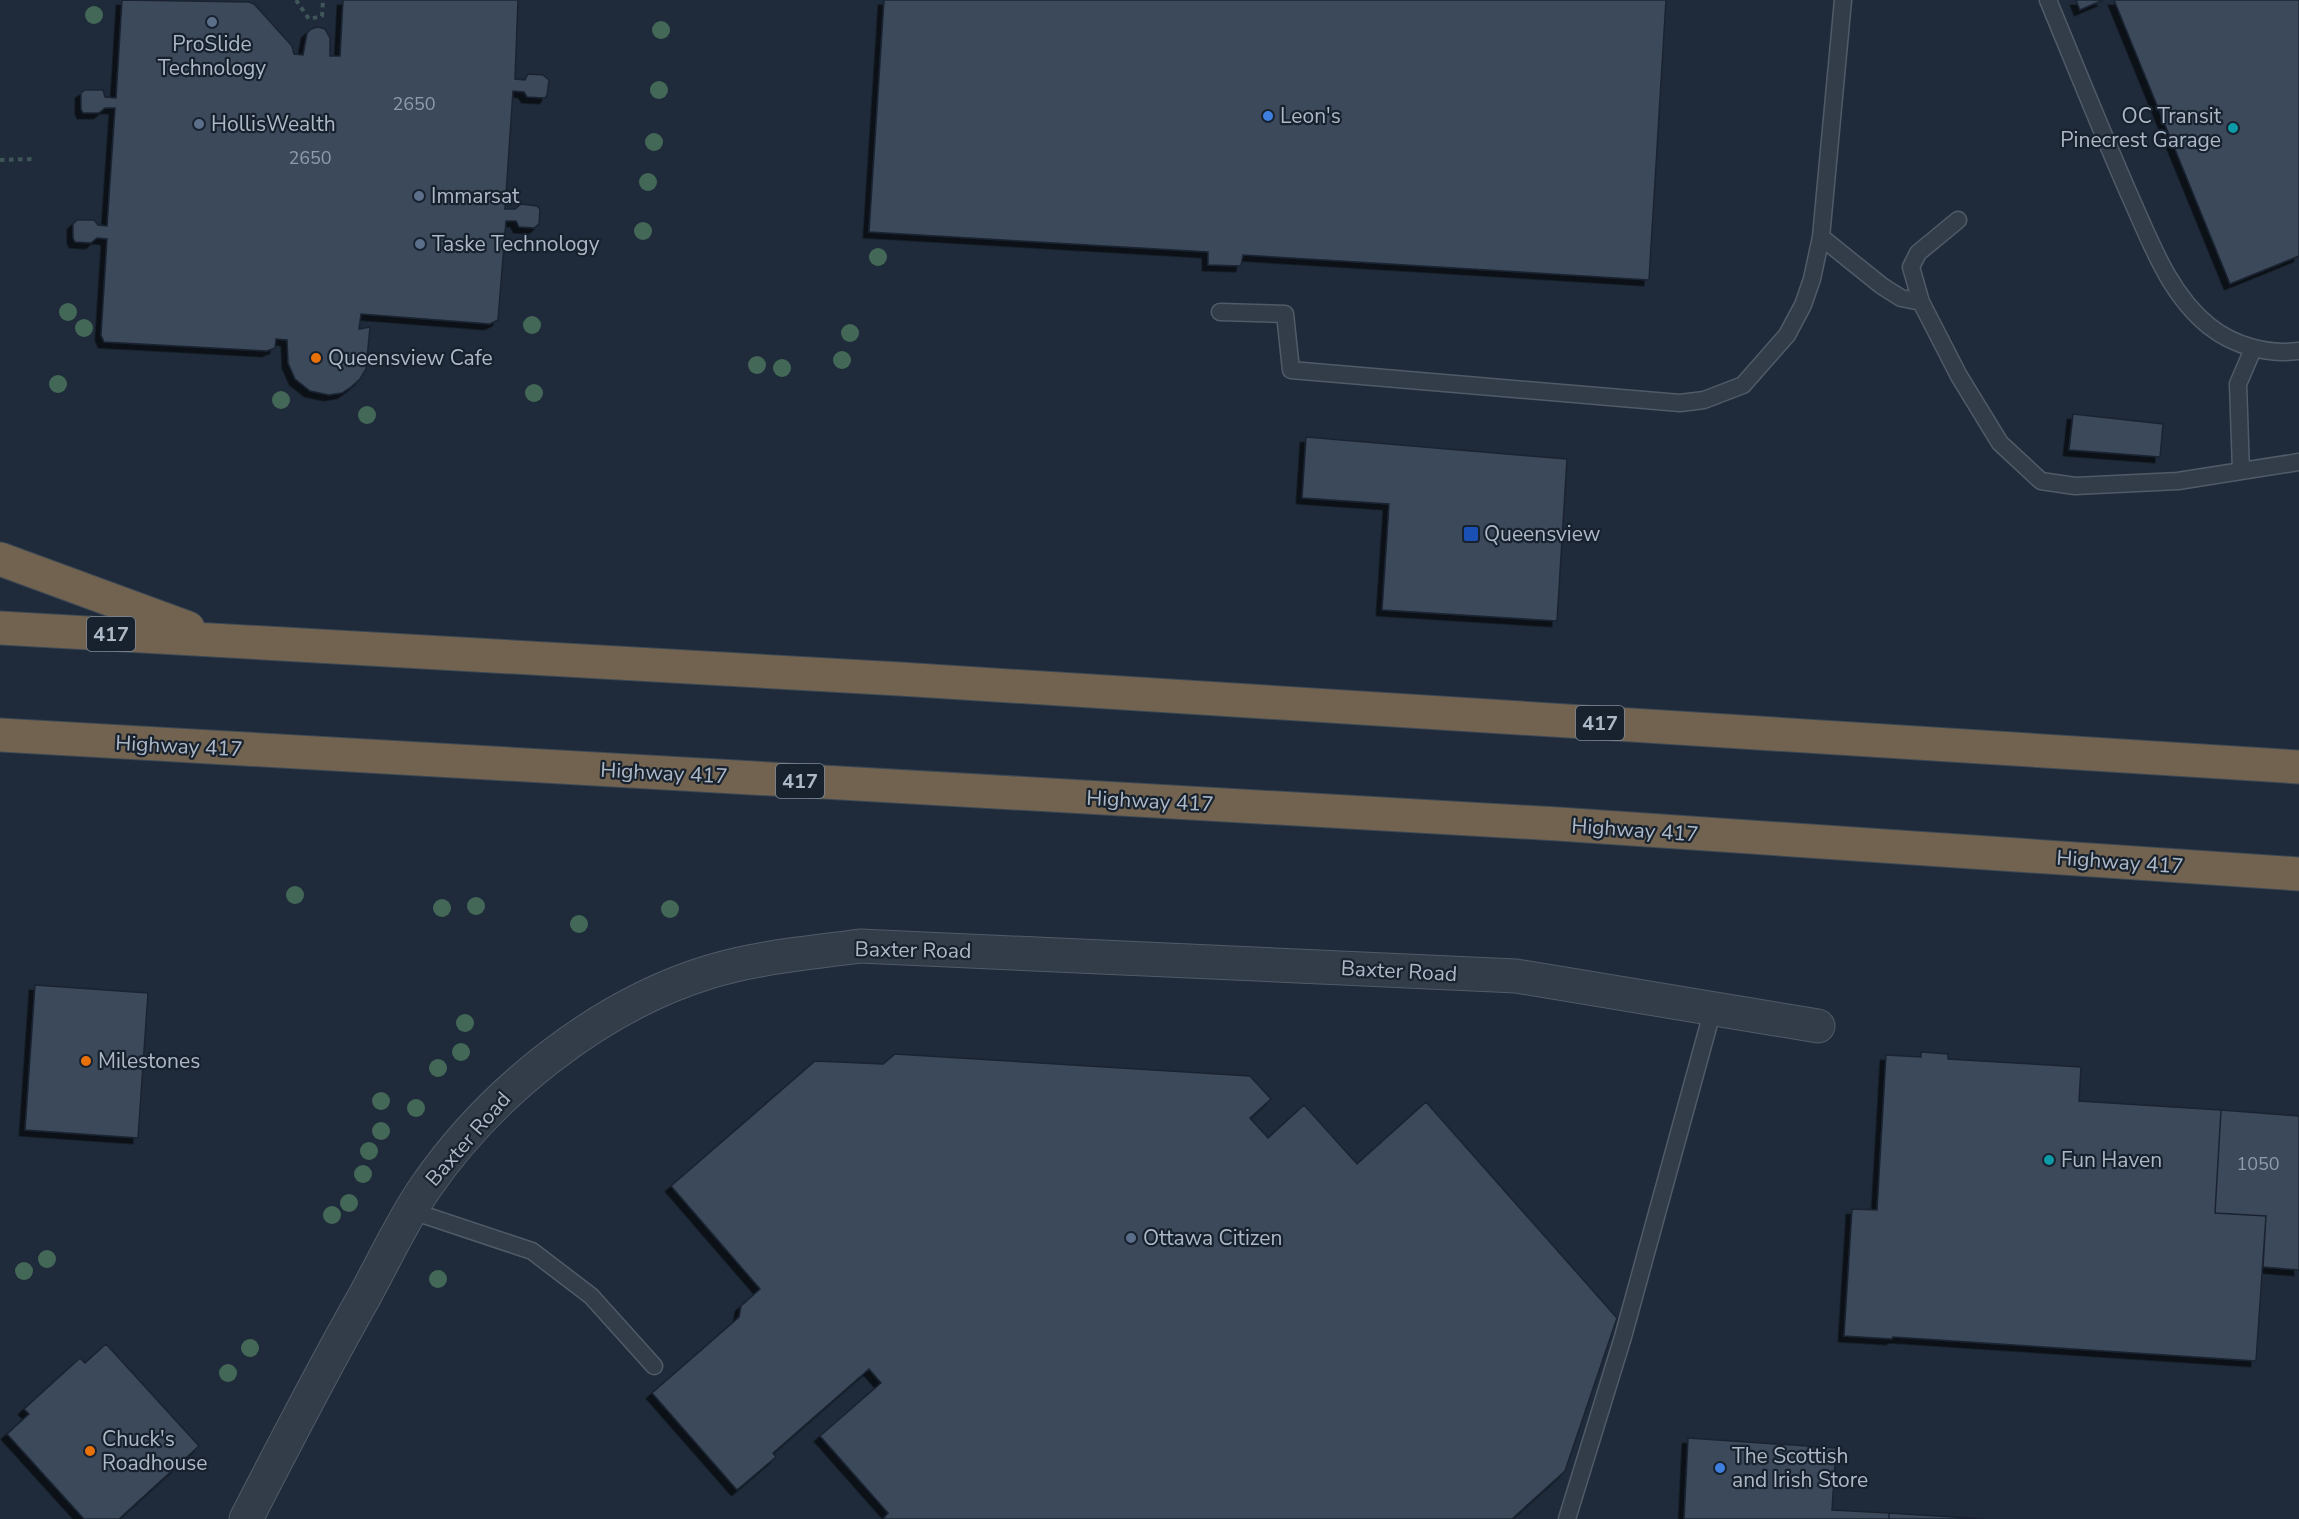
<svg xmlns="http://www.w3.org/2000/svg" width="2299" height="1519" viewBox="0 0 2299 1519" font-family="'Nunito Sans',sans-serif">
	<defs>
		<filter id="shadow"><feDropShadow dx="-5.5" dy="5.5" stdDeviation="0" flood-color="#0009"/></filter>
	</defs>
	<rect width="100%" height="100%" fill="#1f2b3a"/>
	<path fill="#3b495a" stroke="#1a2431" stroke-width="1.5" filter="url(#shadow)" d="M 122,0 L 249,2 L 254,4 L 292,46 L 294,54 L 303,55 L 307,33 L 311,29 L 318,27 L 325,29 L 330,38 L 330,56 L 340,56 L 343,0 L 518,0 L 515,79 L 525,80 L 528,74 L 543,75 L 549,80 L 547,95 L 545,98 L 527,97 L 524,92 L 513,91 L 505,209 L 515,209 L 521,204 L 537,206 L 540,209 L 539,224 L 534,228 L 519,227 L 516,221 L 506,221 L 498,320 L 490,324 L 361,314 L 359,329 L 370,327 L 366,369 L 360,379 L 351,387 L 342,393 L 329,395 L 310,391 L 295,379 L 288,363 L 287,340 L 276,339 L 275,348 L 267,351 L 104,342 L 101,335 L 107,239 L 97,238 L 91,243 L 75,242 L 73,238 L 73,224 L 77,220 L 94,220 L 98,225 L 107,226 L 115,108 L 105,108 L 99,113 L 83,113 L 81,109 L 81,93 L 85,90 L 103,90 L 105,97 L 116,98 Z
		M 884,0 L 1666,0 L 1649,280 L 1243,255 L 1241,266 L 1208,265 L 1208,252 L 869,232 Z
		M 2076,0 L 2103,0 L 2080,10 Z
		M 2114,0 L 2299,0 L 2299,256 L 2230,284 Z
		M 2073,414 L 2163,424 L 2160,457 L 2069,450 Z
		M 1306,437 L 1567,459 L 1557,621 L 1382,610 L 1389,504 L 1302,498 Z
		M 35,985 L 148,993 L 138,1138 L 25,1130 Z
		M 1921,1052 L 1948,1054 L 1948,1059 L 2081,1067 L 2079,1101 L 2221,1110 L 2215,1213 L 2266,1216 L 2256,1361 L 1893,1337 L 1892,1339 L 1844,1336 L 1852,1209 L 1877,1210 L 1886,1055 L 1921,1057 Z
		M 895,1054 L 1250,1076 L 1271,1099 L 1250,1118 L 1268,1138 L 1304,1105 L 1357,1164 L 1426,1102 L 1617,1318 L 1565,1471 L 1512,1519 L 883,1519 L 888,1513 L 820,1436 L 881,1383 L 869,1369 L 773,1453 L 776,1457 L 737,1490 L 652,1393 L 739,1317 L 741,1306 L 760,1289 L 671,1186 L 815,1061 L 883,1064 Z
		M 2221,1110 L 2299,1116 L 2299,1270 L 2263,1267 L 2266,1216 L 2215,1213 Z
		M 106,1344 L 199,1446 L 119,1519 L 84,1519 L 7,1434 L 29,1414 L 24,1409 L 80,1358 L 85,1363 Z
		M 1688,1438 L 1836,1448 L 1832,1510 L 1889,1513 L 1889,1519 L 1684,1519 Z
		M 1889,1513 L 1984,1519 L 1889,1519 Z"/>
	<g fill="none" stroke-linecap="round" stroke-linejoin="round">
		<g stroke="#505b68" stroke-width="19">
			<path id="service" d="M 2048,0 C 2075,65 2101,130 2129,194 C 2150,240 2168,293 2209,326 C 2234,346 2268,355 2299,351
				M 1958,220 L 1918,253 L 1911,267 L 1921,302 L 1959,376 L 2000,443 L 2041,481 L 2075,486 L 2178,481 L 2299,462
				M 1821,237 L 1882,286 L 1901,298 L 1921,302
				M 1220,312 L 1285,314 L 1291,370 L 1680,403 L 1704,400 L 1743,385 L 1787,335 L 1803,305 L 1812,279 L 1821,237 L 1843,0
				M 2241,471 L 2238,384 L 2253,349
				M 412,1211 L 532,1251 L 591,1296 L 654,1366
				M 1567,1519 L 1623,1337 L 1713,1009"/>
		</g>
		<g stroke="#505b68" stroke-width="35">
			<path id="minor" d="M 246,1519 C 284,1445 322,1371 363,1299 C 383,1263 402,1221 425,1188 C 490,1093 598,1006 709,972 C 757,957 810,953 860,946 L 1516,976 L 1818,1026"/>
		</g>
		<g stroke="#3d4855" stroke-width="35">
			<path id="motorway" d="M 0,559 L 188,628
				M 0,628 L 900,679 L 2299,767
				M 0,735 L 1558,824 L 2299,874"/>
		</g>
		<path stroke="#3f5658" stroke-width="4" stroke-dasharray="4.5 4.5" stroke-linecap="butt" d="M 296,0 L 309,19 L 322,16 L 323,0
			M 0,160 L 34,159"/>
		<use href="#service" stroke="#333d4a" stroke-width="16"/>
		<use href="#minor" stroke="#333d4a" stroke-width="33"/>
		<use href="#motorway" stroke="#71634f" stroke-width="33"/>
	</g>
	<g fill="#446857">
		<circle cx="94" cy="15" r="9"/>
		<circle cx="661" cy="30" r="9"/>
		<circle cx="659" cy="90" r="9"/>
		<circle cx="654" cy="142" r="9"/>
		<circle cx="648" cy="182" r="9"/>
		<circle cx="643" cy="231" r="9"/>
		<circle cx="878" cy="257" r="9"/>
		<circle cx="68" cy="312" r="9"/>
		<circle cx="532" cy="325" r="9"/>
		<circle cx="84" cy="328" r="9"/>
		<circle cx="850" cy="333" r="9"/>
		<circle cx="842" cy="360" r="9"/>
		<circle cx="757" cy="365" r="9"/>
		<circle cx="782" cy="368" r="9"/>
		<circle cx="58" cy="384" r="9"/>
		<circle cx="534" cy="393" r="9"/>
		<circle cx="281" cy="400" r="9"/>
		<circle cx="367" cy="415" r="9"/>
		<circle cx="295" cy="895" r="9"/>
		<circle cx="476" cy="906" r="9"/>
		<circle cx="442" cy="908" r="9"/>
		<circle cx="670" cy="909" r="9"/>
		<circle cx="579" cy="924" r="9"/>
		<circle cx="465" cy="1023" r="9"/>
		<circle cx="461" cy="1052" r="9"/>
		<circle cx="438" cy="1068" r="9"/>
		<circle cx="381" cy="1101" r="9"/>
		<circle cx="416" cy="1108" r="9"/>
		<circle cx="381" cy="1131" r="9"/>
		<circle cx="369" cy="1151" r="9"/>
		<circle cx="363" cy="1174" r="9"/>
		<circle cx="349" cy="1203" r="9"/>
		<circle cx="332" cy="1215" r="9"/>
		<circle cx="47" cy="1259" r="9"/>
		<circle cx="24" cy="1271" r="9"/>
		<circle cx="438" cy="1279" r="9"/>
		<circle cx="250" cy="1348" r="9"/>
		<circle cx="228" cy="1373" r="9"/>
	</g>
	<g fill="#5c6f8a" stroke="#18222f" stroke-width="2">
		<circle cx="212" cy="22" r="6"/>
		<circle cx="199" cy="124" r="6"/>
		<circle cx="419" cy="196" r="6"/>
		<circle cx="420" cy="244" r="6"/>
		<circle cx="1131" cy="1238" r="6"/>
	</g>
	<g fill="#3f7fe0" stroke="#18222f" stroke-width="2">
		<circle cx="1268" cy="116" r="6"/>
		<circle cx="1720" cy="1468" r="6"/>
	</g>
	<g fill="#0f9aa8" stroke="#18222f" stroke-width="2">
		<circle cx="2233" cy="128" r="6"/>
		<circle cx="2049" cy="1160" r="6"/>
	</g>
	<g fill="#e8710a" stroke="#18222f" stroke-width="2">
		<circle cx="316" cy="358" r="6"/>
		<circle cx="86" cy="1061" r="6"/>
		<circle cx="90" cy="1451" r="6"/>
	</g>
	<rect fill="#1a4fb4" stroke="#18222f" stroke-width="2" x="1463" y="526" width="16" height="16" rx="3"/>
	<g text-anchor="middle" stroke-width="4.5" stroke-linejoin="round" paint-order="stroke">
		<g font-size="18" fill="#909cac">
			<text x="414" y="110">2650</text>
			<text x="310" y="164">2650</text>
			<text x="2258" y="1170">1050</text>
		</g>
		<g fill="#18222f" stroke="#808b99" stroke-width="1.5">
			<rect x="87" y="617" width="48" height="34" rx="4.5"/>
			<rect x="1576" y="706" width="48" height="34" rx="4.5"/>
			<rect x="776" y="764" width="48" height="34" rx="4.5"/>
		</g>
		<g font-size="20" font-weight="bold" fill="#adb8c7">
			<text x="111" y="641">417</text>
			<text x="1600" y="730">417</text>
			<text x="800" y="788">417</text>
		</g>
		<g font-size="21" fill="#adb8c7" stroke="#18222f" text-anchor="start">
			<text x="212" y="51" text-anchor="middle">ProSlide<tspan x="212" dy="24">Technology</tspan></text>
			<text x="1280" y="123">Leon's</text>
			<text x="2221" y="123" text-anchor="end">OC Transit<tspan x="2221" dy="24">Pinecrest Garage</tspan></text>
			<text x="211" y="131">HollisWealth</text>
			<text x="431" y="203">Immarsat</text>
			<text x="432" y="251">Taske Technology</text>
			<text x="328" y="365">Queensview Cafe</text>
			<text x="1484" y="541">Queensview</text>
			<text x="98" y="1068">Milestones</text>
			<text x="2061" y="1167">Fun Haven</text>
			<text x="1143" y="1245">Ottawa Citizen</text>
			<text x="102" y="1446">Chuck's<tspan x="102" dy="24">Roadhouse</tspan></text>
			<text x="1732" y="1463">The Scottish<tspan x="1732" dy="24">and Irish Store</tspan></text>
		</g>
		<g font-size="21" fill="#adb8c7" stroke="#18222f">
			<text transform="translate(179 746) rotate(3)" y="7">Highway 417</text>
			<text transform="translate(664 773) rotate(3)" y="7">Highway 417</text>
			<text transform="translate(1150 801) rotate(3)" y="7">Highway 417</text>
			<text transform="translate(1635 830) rotate(4)" y="7">Highway 417</text>
			<text transform="translate(2120 862) rotate(4)" y="7">Highway 417</text>
			<text transform="translate(913 950) rotate(1)" y="7">Baxter Road</text>
			<text transform="translate(1399 971) rotate(3)" y="7">Baxter Road</text>
			<text transform="translate(468 1139) rotate(-49)" y="7">Baxter Road</text>
		</g>
	</g>
</svg>
